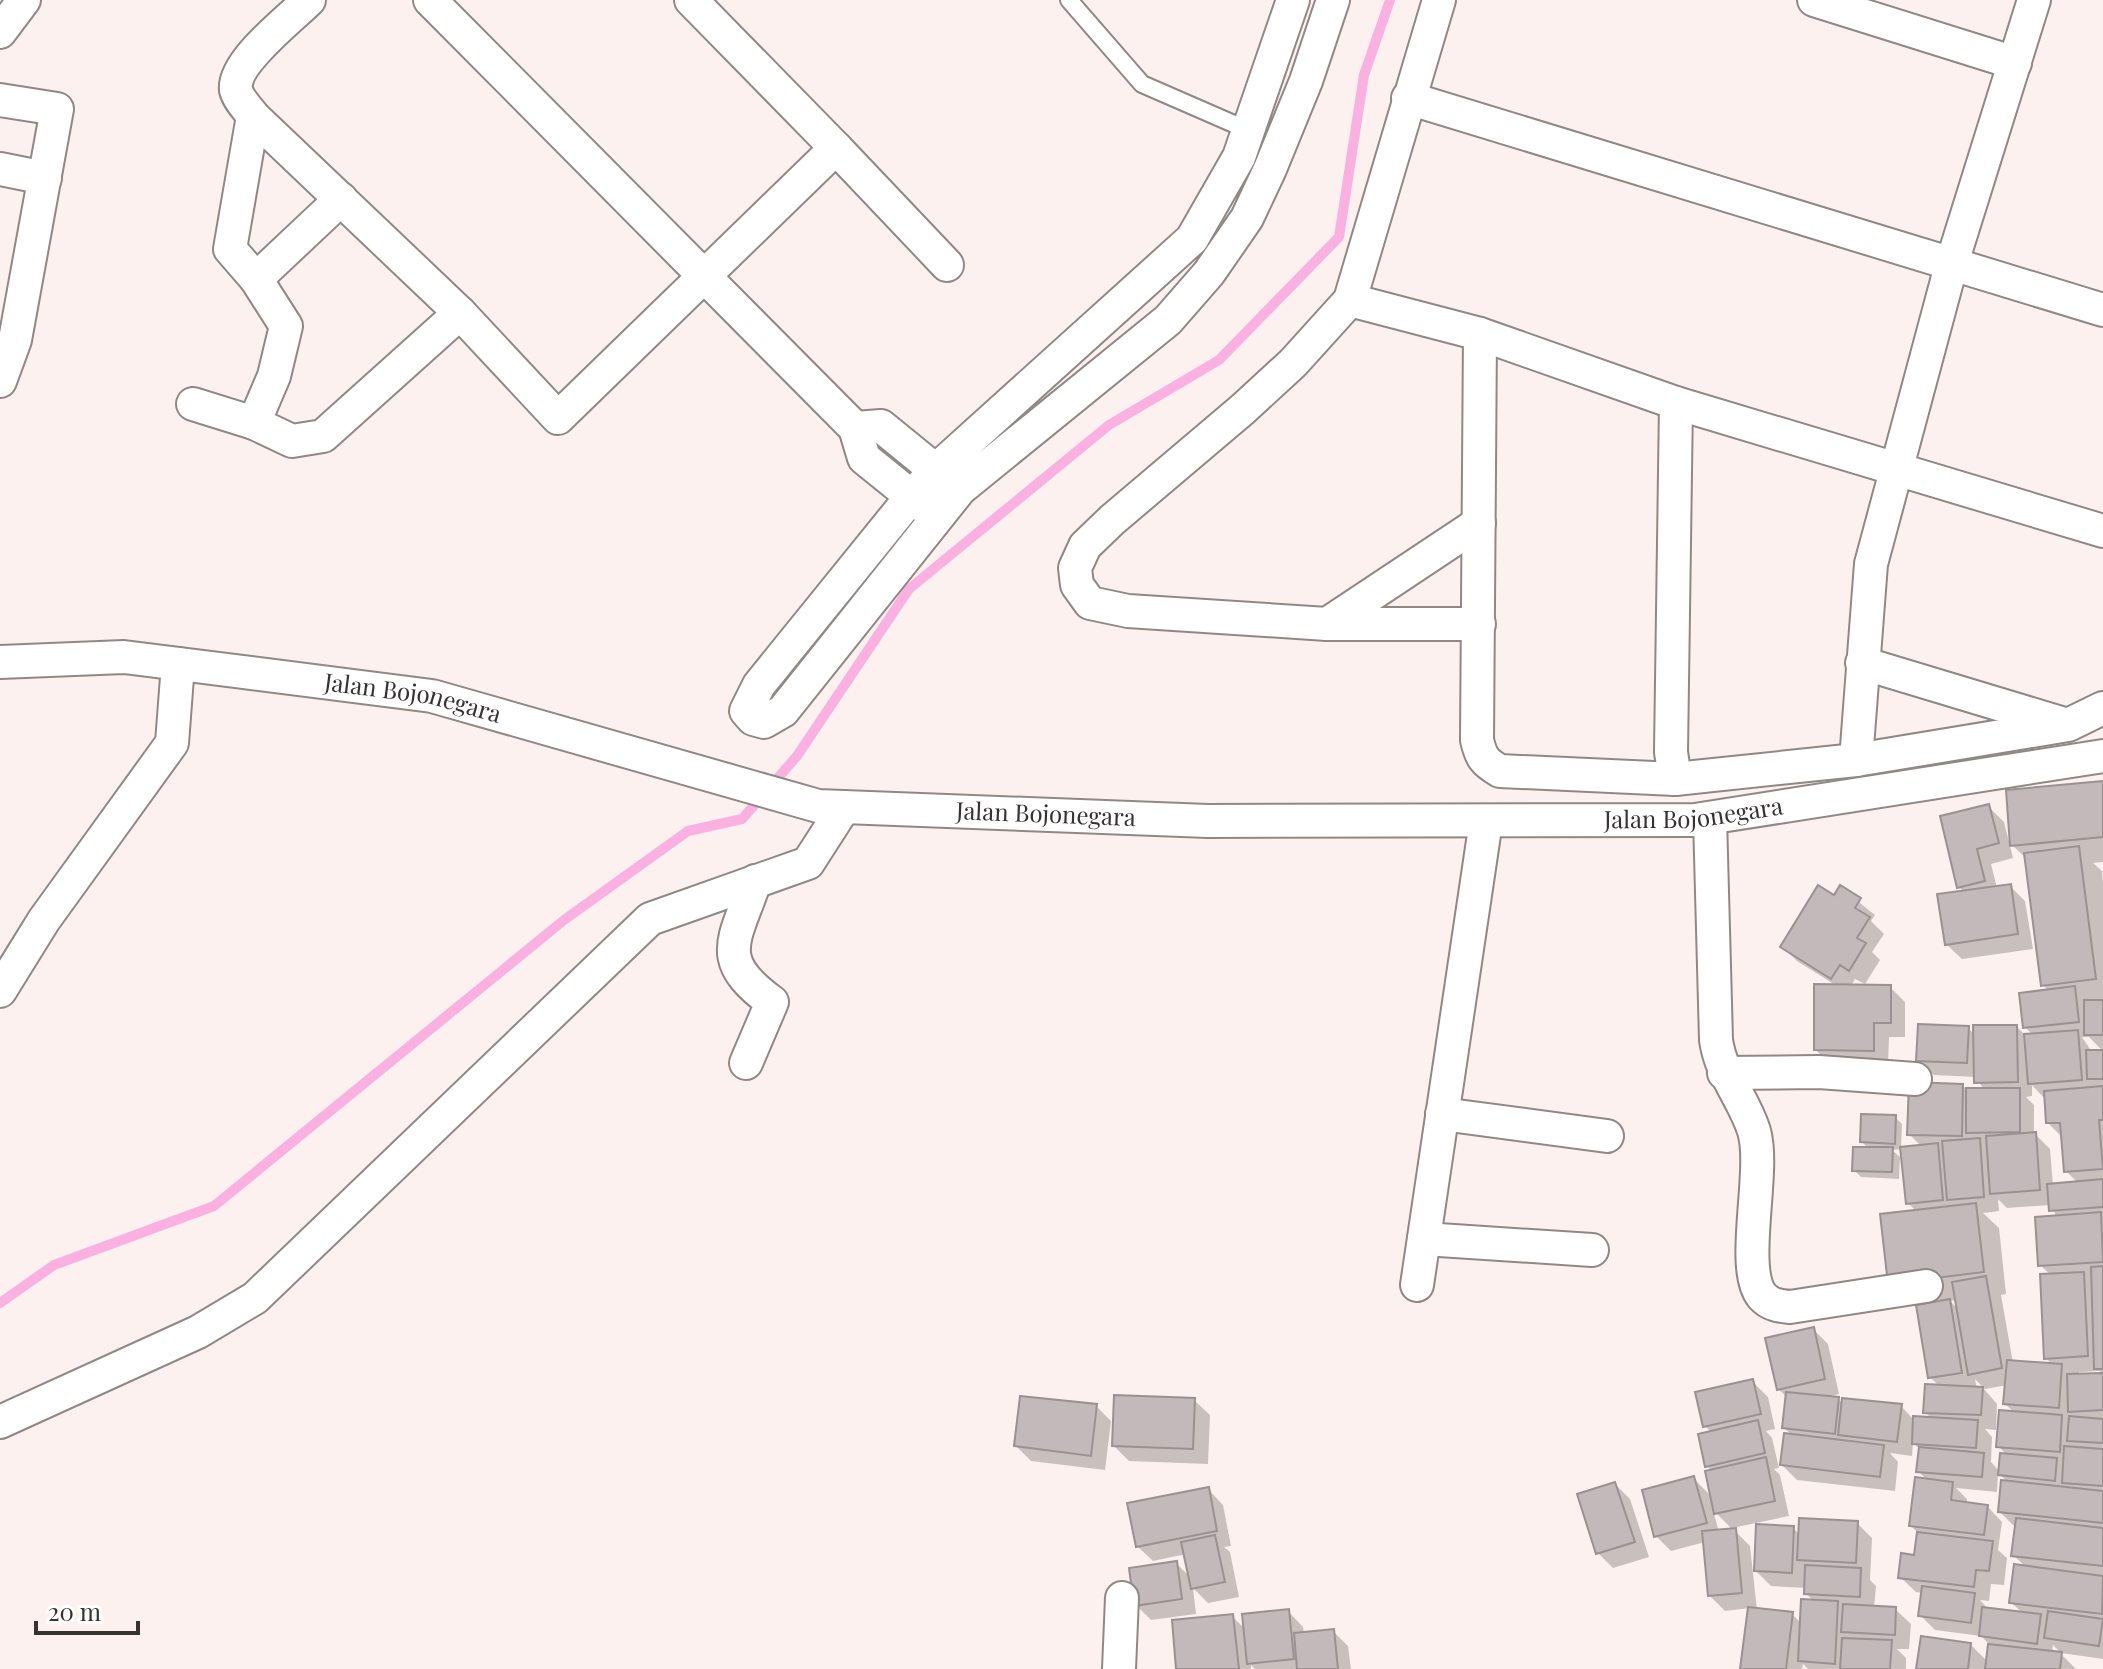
<svg xmlns="http://www.w3.org/2000/svg" width="2103" height="1669" viewBox="0 0 2103 1669" font-family="'Playfair Display',serif">
	<rect width="100%" height="100%" fill="#fcf1ee"/>
	<path fill="#0003" fill-rule="evenodd" d="M 2103,783 L 2103,862 L 2093,863 L 2102,871 L 2103,883 L 2103,1051 L 2089,1037 L 2082,1037 L 2092,1052 L 2103,1052 L 2103,1375 L 2099,1371 L 2079,1372 L 2079,1376 L 2103,1375 L 2103,1659 L 2061,1653 L 2053,1645 L 2052,1653 L 2061,1654 L 2076,1669 L 1918,1669 L 1971,1645 L 1988,1662 L 1990,1645 L 1981,1636 L 1935,1630 L 1920,1615 L 1923,1593 L 1916,1592 L 1900,1577 L 1916,1557 L 1919,1534 L 1911,1526 L 1928,1481 L 1918,1471 L 1921,1450 L 1913,1443 L 1912,1456 L 1890,1453 L 1898,1462 L 1895,1491 L 1797,1480 L 1782,1465 L 1793,1436 L 1784,1428 L 1788,1398 L 1778,1389 L 1813,1329 L 1828,1344 L 1839,1394 L 1826,1397 L 1838,1399 L 1844,1405 L 1901,1406 L 1915,1421 L 1932,1419 L 1925,1412 L 1940,1387 L 1930,1377 L 1918,1305 L 1913,1306 L 1889,1283 L 1917,1212 L 1908,1203 L 1902,1149 L 1892,1150 L 1900,1157 L 1899,1179 L 1861,1177 L 1854,1170 L 1869,1149 L 1862,1142 L 1895,1117 L 1902,1124 L 1901,1149 L 1922,1147 L 1909,1134 L 1963,1086 L 1967,1090 L 1984,1090 L 1976,1077 L 1934,1075 L 1918,1060 L 1968,1028 L 1976,1036 L 2017,1027 L 2026,1036 L 2033,1035 L 2025,1027 L 2049,991 L 2043,985 L 2027,859 L 2012,845 ZM 2032,1085 L 2045,1099 L 2048,1123 L 2063,1138 L 2066,1171 L 2078,1183 L 2053,1185 L 2050,1149 L 2034,1133 L 2034,1105 L 2026,1097 L 2032,1096 ZM 1998,1199 L 2007,1208 L 2050,1205 L 2057,1217 L 2040,1265 L 2051,1275 L 2046,1358 L 2053,1366 L 2013,1363 L 2001,1295 L 2006,1294 L 1999,1228 L 1983,1213 L 1999,1211 ZM 1957,1300 L 1959,1310 L 1950,1301 ZM 1975,1379 L 1985,1389 L 2007,1385 L 2005,1404 L 2015,1413 L 1998,1446 L 2007,1455 L 2000,1472 L 1991,1462 L 1992,1437 L 1985,1429 L 1996,1430 L 1997,1404 L 1984,1389 L 1977,1389 ZM 1998,1473 L 2009,1483 L 2000,1512 L 2015,1527 L 2013,1555 L 2027,1568 L 2011,1602 L 2023,1614 L 1989,1610 L 1980,1600 L 1989,1601 L 1991,1584 L 2004,1585 L 2007,1558 L 1998,1550 L 2002,1522 L 1987,1506 L 1967,1504 L 1967,1499 L 1956,1488 L 1997,1492 Z
		M 1989,807 L 2004,822 L 2013,858 L 1991,864 L 1997,888 L 2010,886 L 2025,901 L 2033,949 L 1962,959 L 1946,944 L 1965,893 L 1958,886 Z
		M 1841,888 L 1875,915 L 1871,921 L 1884,934 L 1872,952 L 1880,960 L 1865,984 L 1855,979 L 1851,986 L 1890,987 L 1905,1002 L 1905,1037 L 1889,1037 L 1888,1065 L 1831,1065 L 1816,1050 L 1837,986 L 1797,961 L 1782,946 Z
		M 1753,1382 L 1768,1397 L 1775,1429 L 1766,1431 L 1772,1438 L 1779,1468 L 1774,1469 L 1780,1475 L 1789,1516 L 1732,1528 L 1750,1546 L 1757,1610 L 1792,1614 L 1802,1624 L 1814,1602 L 1806,1593 L 1806,1588 L 1771,1586 L 1756,1571 L 1793,1528 L 1800,1535 L 1857,1523 L 1872,1538 L 1870,1580 L 1876,1586 L 1874,1608 L 1895,1609 L 1911,1624 L 1909,1649 L 1897,1649 L 1906,1658 L 1906,1669 L 1808,1669 L 1803,1664 L 1802,1669 L 1742,1669 L 1750,1608 L 1725,1611 L 1710,1596 L 1705,1542 L 1671,1551 L 1656,1536 L 1693,1478 L 1713,1498 L 1712,1471 L 1707,1466 L 1712,1433 L 1705,1426 ZM 1713,1510 L 1733,1530 L 1719,1532 Z
		M 1194,1400 L 1210,1415 L 1208,1464 L 1129,1461 L 1114,1446 Z
		M 1096,1406 L 1111,1421 L 1105,1470 L 1031,1461 L 1016,1446 Z
		M 1615,1484 L 1630,1499 L 1649,1557 L 1613,1568 L 1598,1553 Z
		M 1208,1489 L 1223,1505 L 1231,1546 L 1224,1547 L 1230,1552 L 1239,1597 L 1208,1603 L 1193,1588 L 1196,1614 L 1151,1620 L 1136,1605 L 1176,1563 L 1191,1578 L 1186,1554 L 1153,1561 L 1137,1546 Z
		M 1288,1611 L 1303,1627 L 1304,1634 L 1333,1631 L 1348,1646 L 1351,1669 L 1255,1669 L 1251,1665 L 1251,1669 L 1178,1669 L 1232,1616 L 1245,1629 Z"/>
	<g fill="none" stroke-linecap="round" stroke-linejoin="round">
		<path stroke="#fab1e1" stroke-width="10" d="M 0,1303 L 54,1265 L 214,1206 L 564,920 L 688,831 L 742,819 L 797,756 L 909,589 L 1109,425 L 1219,360 L 1339,237 L 1364,75 L 1390,0"/>
	</g>
	<path fill="#c3b8ba" stroke="#9b9092" stroke-width="2" d="M 2103,781 L 2103,837 L 2010,846 L 2006,790 Z
		M 1989,804 L 1999,843 L 1977,849 L 1985,881 L 1957,888 L 1940,816 Z
		M 2079,846 L 2096,979 L 2041,986 L 2024,853 Z
		M 2011,884 L 2018,934 L 1945,945 L 1937,894 Z
		M 1818,885 L 1834,895 L 1840,885 L 1861,898 L 1855,908 L 1870,917 L 1857,938 L 1866,943 L 1849,971 L 1840,965 L 1831,979 L 1780,947 Z
		M 1814,984 L 1891,985 L 1891,1023 L 1874,1023 L 1874,1051 L 1814,1050 Z
		M 2075,986 L 2079,1022 L 2023,1028 L 2019,993 Z
		M 2084,1000 L 2103,1000 L 2103,1035 L 2084,1035 Z
		M 1918,1024 L 1969,1026 L 1967,1063 L 1916,1061 Z
		M 1973,1025 L 2017,1025 L 2018,1082 L 1974,1083 Z
		M 2078,1030 L 2082,1080 L 2028,1084 L 2024,1034 Z
		M 2086,1050 L 2103,1050 L 2103,1079 L 2087,1079 Z
		M 1909,1082 L 1963,1084 L 1962,1136 L 1907,1135 Z
		M 2103,1086 L 2103,1120 L 2099,1120 L 2103,1169 L 2064,1172 L 2060,1123 L 2046,1123 L 2044,1091 Z
		M 1966,1088 L 2020,1088 L 2020,1132 L 1966,1133 Z
		M 1861,1114 L 1896,1115 L 1895,1144 L 1860,1142 Z
		M 2036,1132 L 2040,1190 L 1990,1194 L 1986,1136 Z
		M 1980,1138 L 1984,1197 L 1947,1200 L 1942,1141 Z
		M 1938,1143 L 1943,1200 L 1906,1204 L 1900,1147 Z
		M 1853,1147 L 1893,1147 L 1892,1172 L 1852,1171 Z
		M 2103,1179 L 2103,1207 L 2049,1211 L 2047,1184 Z
		M 1976,1203 L 1984,1272 L 1888,1284 L 1880,1214 Z
		M 2101,1212 L 2103,1262 L 2038,1266 L 2035,1217 Z
		M 2103,1266 L 2103,1369 L 2094,1369 L 2091,1267 Z
		M 2084,1272 L 2088,1356 L 2044,1359 L 2040,1274 Z
		M 1986,1276 L 2002,1368 L 1968,1375 L 1952,1282 Z
		M 1950,1299 L 1962,1373 L 1928,1378 L 1916,1305 Z
		M 1814,1327 L 1825,1379 L 1777,1390 L 1765,1338 Z
		M 2007,1360 L 2062,1364 L 2059,1408 L 2003,1404 Z
		M 2103,1373 L 2103,1410 L 2068,1412 L 2067,1374 Z
		M 1753,1379 L 1761,1414 L 1703,1427 L 1695,1392 Z
		M 1925,1384 L 1983,1387 L 1981,1415 L 1923,1413 Z
		M 1786,1392 L 1839,1397 L 1835,1434 L 1782,1428 Z
		M 1114,1395 L 1195,1398 L 1193,1449 L 1112,1446 Z
		M 1020,1396 L 1097,1404 L 1091,1456 L 1014,1446 Z
		M 1842,1398 L 1902,1404 L 1897,1442 L 1838,1435 Z
		M 1999,1410 L 2062,1415 L 2060,1452 L 1996,1447 Z
		M 1913,1416 L 1978,1420 L 1976,1448 L 1912,1444 Z
		M 2069,1416 L 2103,1419 L 2103,1443 L 2067,1441 Z
		M 1758,1420 L 1765,1453 L 1705,1467 L 1698,1434 Z
		M 1784,1433 L 1884,1445 L 1880,1477 L 1780,1465 Z
		M 2064,1446 L 2103,1449 L 2103,1486 L 2062,1483 Z
		M 1919,1447 L 1984,1453 L 1982,1477 L 1916,1472 Z
		M 2000,1453 L 2057,1458 L 2055,1481 L 1998,1475 Z
		M 1766,1457 L 1775,1501 L 1714,1514 L 1705,1471 Z
		M 1694,1476 L 1707,1523 L 1654,1537 L 1642,1490 Z
		M 1915,1477 L 1953,1482 L 1951,1500 L 1988,1505 L 1984,1535 L 1909,1526 Z
		M 2001,1480 L 2103,1491 L 2103,1523 L 1998,1512 Z
		M 1615,1482 L 1635,1542 L 1596,1554 L 1577,1494 Z
		M 1209,1487 L 1217,1531 L 1136,1547 L 1127,1503 Z
		M 1799,1518 L 1858,1521 L 1856,1563 L 1797,1560 Z
		M 2016,1518 L 2103,1528 L 2103,1566 L 2011,1556 Z
		M 1756,1524 L 1794,1526 L 1792,1573 L 1754,1571 Z
		M 1736,1528 L 1742,1593 L 1708,1596 L 1702,1531 Z
		M 1917,1532 L 1993,1541 L 1989,1571 L 1976,1570 L 1974,1587 L 1898,1578 L 1901,1553 L 1914,1555 Z
		M 1215,1535 L 1225,1582 L 1191,1589 L 1181,1542 Z
		M 1177,1561 L 1182,1599 L 1134,1606 L 1129,1568 Z
		M 2014,1564 L 2103,1576 L 2102,1614 L 2009,1603 Z
		M 1805,1565 L 1861,1568 L 1860,1597 L 1804,1594 Z
		M 1922,1586 L 1975,1593 L 1971,1623 L 1918,1616 Z
		M 1801,1599 L 1838,1601 L 1835,1664 L 1798,1661 Z
		M 1843,1604 L 1896,1607 L 1895,1635 L 1841,1632 Z
		M 1748,1607 L 1793,1612 L 1786,1669 L 1740,1669 Z
		M 1982,1607 L 2041,1614 L 2037,1644 L 1979,1636 Z
		M 1289,1609 L 1294,1659 L 1247,1664 L 1242,1614 Z
		M 2048,1611 L 2103,1619 L 2099,1646 L 2044,1638 Z
		M 1233,1614 L 1239,1669 L 1176,1669 L 1172,1620 Z
		M 1334,1629 L 1338,1669 L 1297,1669 L 1294,1633 Z
		M 1921,1636 L 1971,1643 L 1968,1669 L 1916,1669 Z
		M 1842,1638 L 1892,1640 L 1890,1669 L 1840,1669 Z
		M 1988,1644 L 2062,1652 L 2060,1669 L 1985,1669 Z"/>
	<g fill="none" stroke-linecap="round" stroke-linejoin="round">
		<g stroke="#918885" stroke-width="20">
			<path id="service" d="M 1069,0 L 1142,84 L 1250,131"/>
		</g>
		<g stroke="#918885" stroke-width="36">
			<g id="minor">
				<path d="M 309,0 C 290,19 232,63 236,90 C 238,99 248,109 253,116 L 460,313 L 558,418 L 836,148 L 691,0"/>
				<path d="M 430,0 L 855,428 L 864,458 L 927,509"/>
				<path d="M 1293,0 L 1239,157 L 1192,239 L 935,471 L 912,496 L 759,685 L 746,711 L 753,719 L 764,722 L 783,711 L 960,489 L 1168,320 L 1209,273 L 1247,218 L 1270,169 L 1306,81 L 1333,0"/>
				<path d="M 1439,0 L 1350,300 L 1293,363 L 1243,409 L 1112,520 L 1085,546 L 1075,568 L 1077,585 L 1090,603 L 1128,611 L 1327,624 L 1479,624"/>
				<path d="M 1814,0 L 2015,63"/>
				<path d="M 0,32 L 24,0"/>
				<path d="M 1408,98 L 2103,310"/>
				<path d="M 0,100 L 57,109 L 15,340 L 0,381"/>
				<path d="M 253,116 L 230,249 L 256,279 L 286,326 L 274,376 L 254,423 L 292,441 L 323,436 L 460,313"/>
				<path d="M 836,148 L 947,265"/>
				<path d="M 0,169 L 45,178"/>
				<path d="M 256,279 L 341,199"/>
				<path d="M 1350,300 L 1480,334 L 1676,403 L 2103,531"/>
				<path d="M 1480,334 L 1477,740 C 1481,757 1484,762 1500,771 L 1675,779"/>
				<path d="M 1676,403 L 1671,752 L 1675,779 L 1856,760 L 2068,725 L 2103,708"/>
				<path d="M 193,404 L 254,423"/>
				<path d="M 855,428 L 881,426 L 951,483"/>
				<path d="M 1327,624 L 1479,523"/>
				<path id="s1" d="M 0,662 L 124,657 L 432,696 L 818,806 L 1208,821 L 1695,820 L 2103,756"/>
				<path d="M 1862,663 L 2061,723"/>
				<path d="M 1856,760 L 1871,564 L 1951,266 L 2034,0"/>
				<path d="M 1710,818 L 1716,1040 C 1721,1075 1744,1099 1754,1131 C 1766,1171 1739,1268 1762,1296 C 1770,1305 1780,1306 1790,1307 L 1926,1286"/>
				<path d="M 0,991 L 44,920 L 172,743 L 178,664"/>
				<path d="M 746,1063 L 772,1002 C 713,959 735,941 755,881"/>
				<path d="M 1724,1073 L 1819,1072 L 1915,1079"/>
				<path d="M 1442,1114 L 1607,1136"/>
				<path d="M 1424,1239 L 1592,1250"/>
				<path d="M 1417,1285 L 1486,821"/>
				<path d="M 0,1422 L 198,1332 L 255,1298 L 650,919 L 808,863 L 844,807"/>
				<path d="M 1119,1669 L 1122,1598"/>
			</g>
		</g>
		<use href="#service" stroke="#fff" stroke-width="16"/>
		<use href="#minor" stroke="#fff" stroke-width="32"/>
	</g>
	<g text-anchor="middle" stroke-width="6" stroke-linejoin="round" paint-order="stroke">
		<g font-size="24" fill="#363231" stroke="#fff">
			<text dy="8" stroke="none"><textPath href="#s1" startOffset="416">Jalan Bojonegara</textPath></text>
			<text dy="8" stroke="none"><textPath href="#s1" startOffset="1064">Jalan Bojonegara</textPath></text>
			<text dy="8" stroke="none"><textPath href="#s1" startOffset="1712">Jalan Bojonegara</textPath></text>
		</g>
	</g>
	<path d="M36 1621v12h102v-12" fill="none" stroke="#363231" stroke-width="4"/>
	<text x="48" y="1621" font-size="24" fill="#363231" stroke="#ffffff" stroke-width="6" paint-order="stroke">20 m</text>
</svg>
